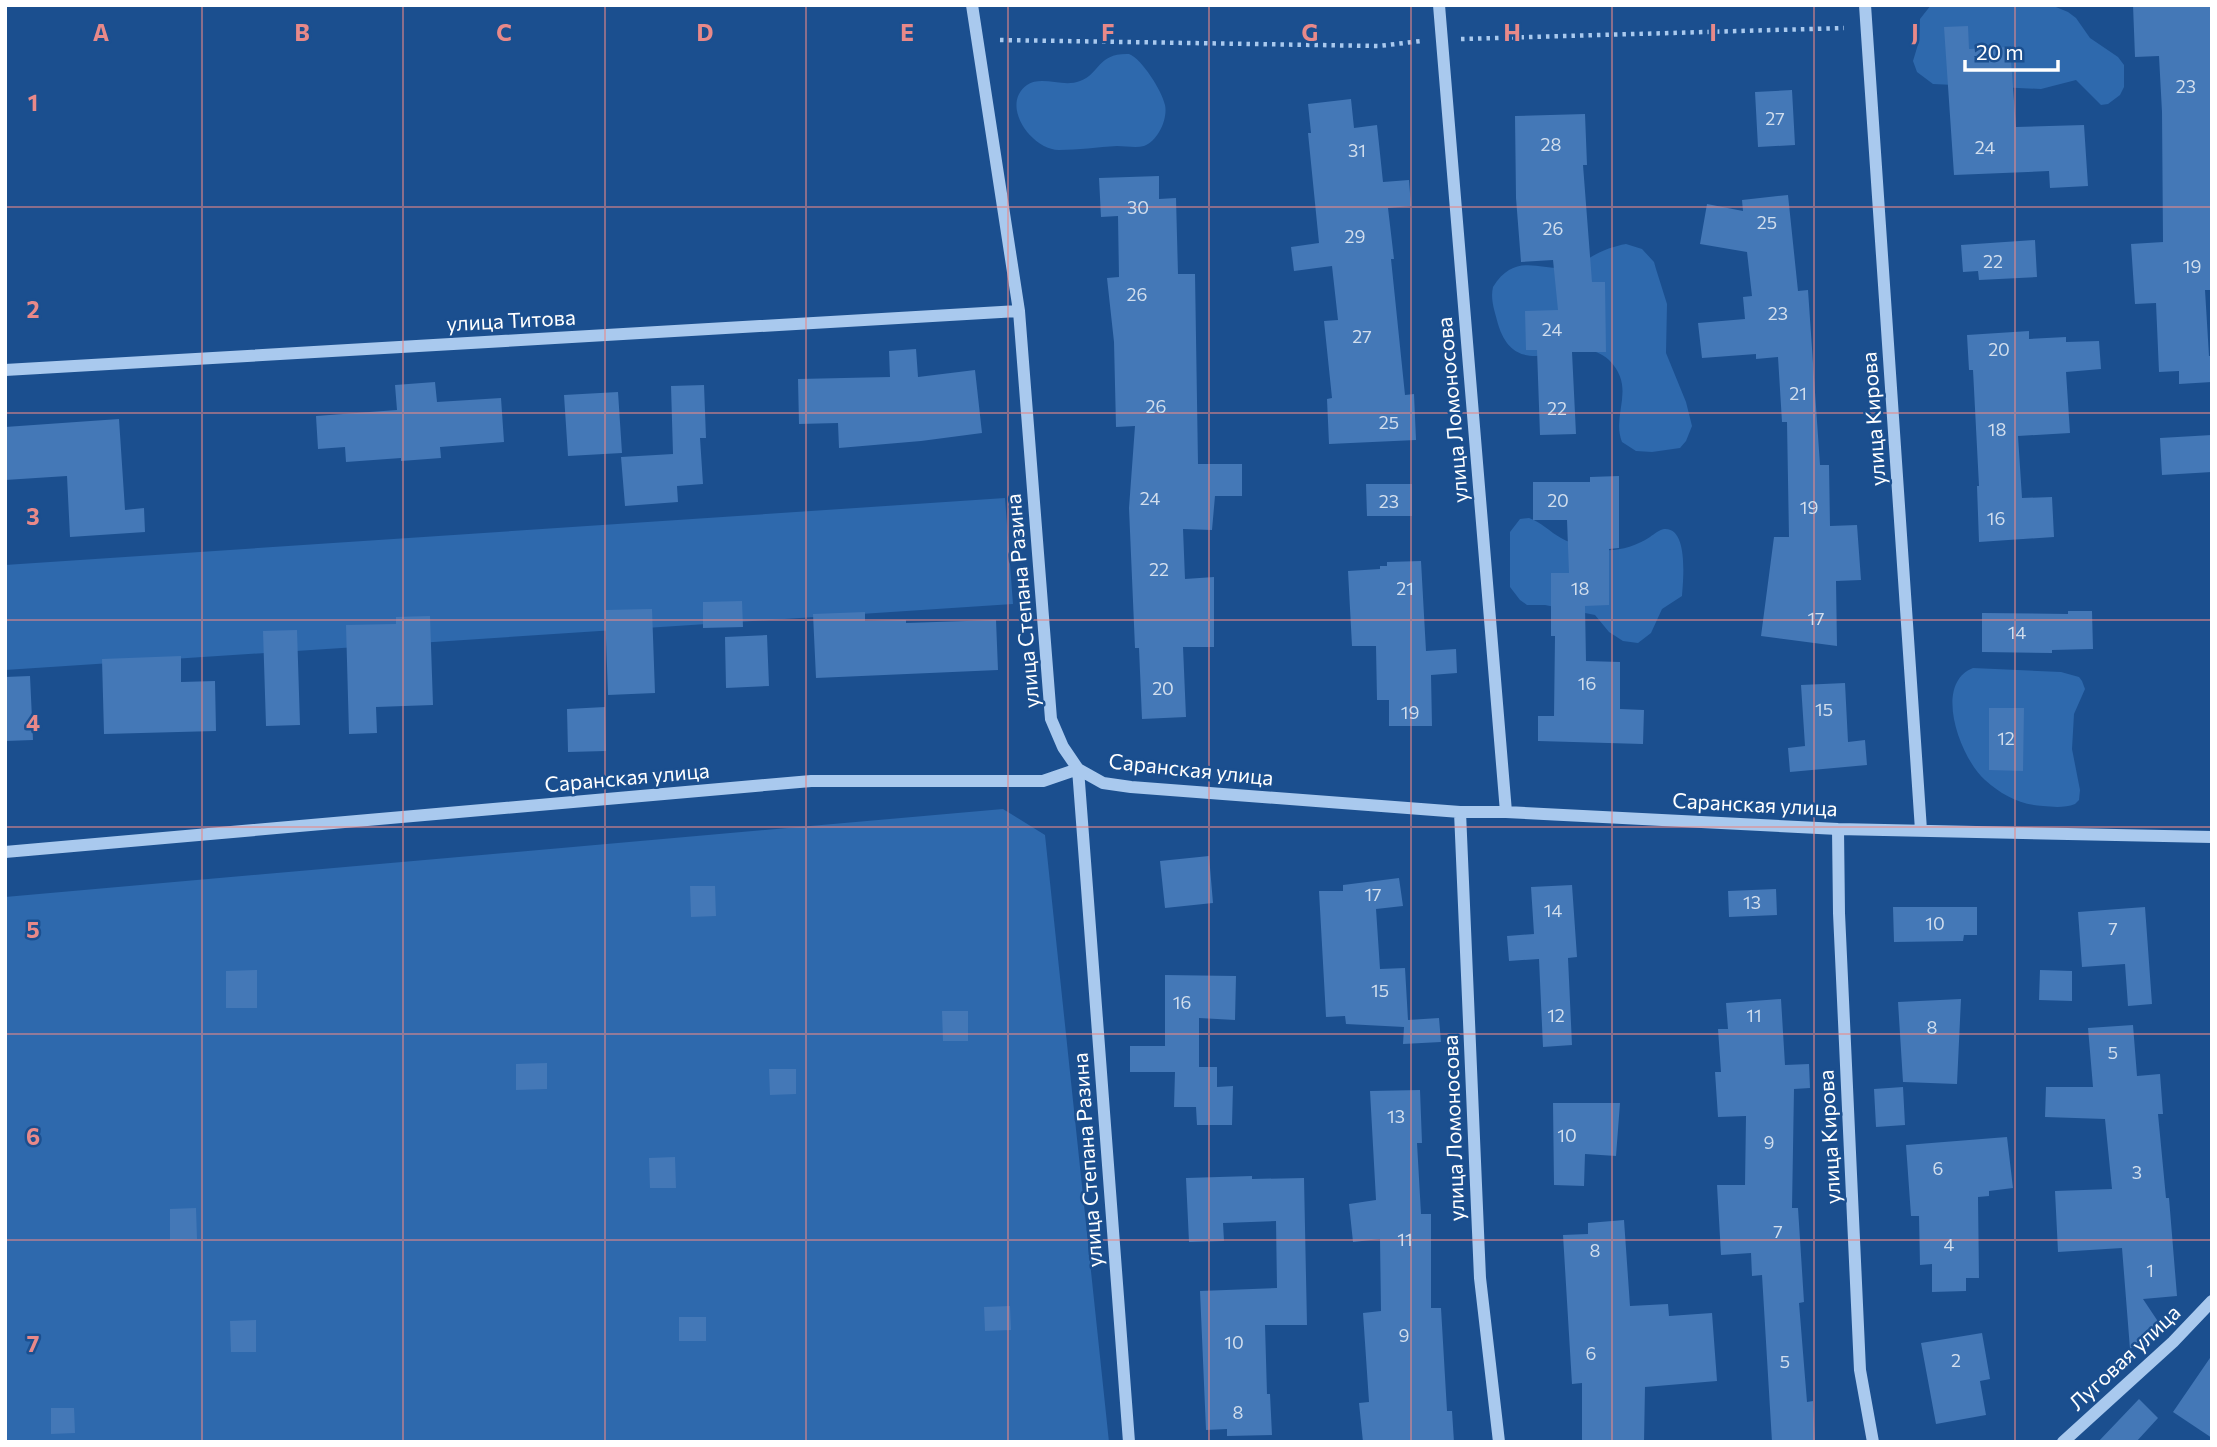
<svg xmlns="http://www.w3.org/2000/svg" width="2217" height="1447" viewBox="0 0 2217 1447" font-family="Commissioner,sans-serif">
	<rect width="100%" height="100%" fill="#1b4f8f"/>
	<path fill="#2e69ad" d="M 1931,5 L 2051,5 L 2068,12 L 2076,18 L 2090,38 L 2118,57 L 2124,65 L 2124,87 L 2120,95 L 2108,104 L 2101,105 L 2076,80 L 2041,89 L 1933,84 L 1917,72 L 1913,61 L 1919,41 L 1920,19 Z
		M 1129,54 C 1142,59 1162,91 1165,105 C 1168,119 1158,141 1144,146 C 1136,148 1126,146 1117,146 C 1098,147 1078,150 1059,150 C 1030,149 1000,104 1027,85 C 1042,75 1063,88 1080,81 C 1101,73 1097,53 1129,54 Z
		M 1626,244 L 1642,249 L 1654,262 L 1656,269 L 1667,304 L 1666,353 L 1686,402 L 1692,426 L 1686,441 L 1680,448 L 1652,452 L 1636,451 L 1622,442 C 1611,414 1637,388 1609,360 C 1577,328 1518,390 1498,324 C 1495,312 1490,300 1493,287 C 1517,248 1544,275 1577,266 C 1581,264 1586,260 1591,257 C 1601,251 1614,246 1626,244 Z
		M 1005,498 L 1013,604 L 5,670 L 5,565 Z
		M 1529,518 C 1541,522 1550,532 1561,538 C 1573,545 1590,548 1603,550 C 1620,551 1636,546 1650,537 C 1654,534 1659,530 1664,529 C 1689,527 1683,581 1682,596 L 1662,609 L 1651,633 L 1638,643 L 1623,641 L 1609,632 L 1595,615 L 1545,605 L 1527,605 L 1520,600 L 1510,587 L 1510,532 L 1520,519 Z
		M 1973,668 L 2061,672 L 2079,677 L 2082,681 L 2085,689 L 2074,714 L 2072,749 L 2080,790 L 2079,800 L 2075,804 C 2065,808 2053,807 2043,806 C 2020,805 2002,795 1985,780 C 1961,759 1932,684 1973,668 Z
		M 1003,809 L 1045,835 L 1109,1442 L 5,1442 L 5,897 Z"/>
	<path fill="#4478b7" d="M 2133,5 L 2212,5 L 2212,290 L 2205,290 L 2209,356 L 2212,356 L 2212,382 L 2179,384 L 2179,371 L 2159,372 L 2156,303 L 2135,304 L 2131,244 L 2163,242 L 2162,112 L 2159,56 L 2135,57 Z
		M 1968,26 L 1969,49 L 2010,47 L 2016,127 L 2084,125 L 2088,186 L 2050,188 L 2049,171 L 1954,175 L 1944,27 Z
		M 1792,90 L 1795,145 L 1758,147 L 1755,92 Z
		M 1351,99 L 1354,128 L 1377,125 L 1383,182 L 1409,180 L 1411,206 L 1388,208 L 1394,259 L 1391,259 L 1405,395 L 1414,394 L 1416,440 L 1329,444 L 1327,399 L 1332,398 L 1324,321 L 1338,320 L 1332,266 L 1294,271 L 1291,247 L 1319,243 L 1308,133 L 1311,133 L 1308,104 Z
		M 1585,114 L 1587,165 L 1583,165 L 1592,282 L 1605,282 L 1606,352 L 1572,352 L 1576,434 L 1540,435 L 1537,350 L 1526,350 L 1525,311 L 1558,310 L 1553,260 L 1521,262 L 1516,198 L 1515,116 Z
		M 1159,176 L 1159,199 L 1176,198 L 1178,274 L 1195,274 L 1198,464 L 1242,464 L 1242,496 L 1215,496 L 1212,530 L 1183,529 L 1185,579 L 1214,577 L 1214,647 L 1183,647 L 1186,717 L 1142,719 L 1139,648 L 1135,648 L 1129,508 L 1135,426 L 1116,427 L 1114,342 L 1107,278 L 1119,277 L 1118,216 L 1101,217 L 1099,178 Z
		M 1788,195 L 1798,291 L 1808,290 L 1820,465 L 1829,465 L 1830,526 L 1857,525 L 1861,580 L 1836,581 L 1837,646 L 1761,636 L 1774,537 L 1789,537 L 1787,422 L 1782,422 L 1778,357 L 1756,359 L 1756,354 L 1702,358 L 1698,323 L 1745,319 L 1743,297 L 1752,296 L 1747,252 L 1700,244 L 1707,204 L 1743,211 L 1742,200 Z
		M 2035,240 L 2037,277 L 1979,280 L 1978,271 L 1963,272 L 1961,245 Z
		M 2029,331 L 2029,339 L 2066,337 L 2066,342 L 2099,341 L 2101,369 L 2066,372 L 2070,433 L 2018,436 L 2022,498 L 2052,497 L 2054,537 L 1979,542 L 1977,486 L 1979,486 L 1973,370 L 1969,370 L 1967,335 Z
		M 916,349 L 918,377 L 975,370 L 982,433 L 921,441 L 839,448 L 838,423 L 799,424 L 798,379 L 890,377 L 889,351 Z
		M 435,382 L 437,402 L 501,398 L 504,442 L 440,447 L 441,458 L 401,461 L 401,458 L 346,462 L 345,447 L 318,449 L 316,416 L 397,410 L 395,385 Z
		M 704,385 L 706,438 L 700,438 L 703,484 L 677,486 L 678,502 L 625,506 L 621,457 L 673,454 L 671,386 Z
		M 618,392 L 622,453 L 568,456 L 564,395 Z
		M 119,419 L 125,510 L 144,508 L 145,532 L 70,537 L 67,476 L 5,480 L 5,427 Z
		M 2212,435 L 2212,472 L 2162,475 L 2160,438 Z
		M 1619,476 L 1619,548 L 1609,549 L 1609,605 L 1585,606 L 1586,661 L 1620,662 L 1620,709 L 1644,710 L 1643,744 L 1538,741 L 1538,716 L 1554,716 L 1555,636 L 1551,636 L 1551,573 L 1569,573 L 1567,520 L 1533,520 L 1533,482 L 1590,482 L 1590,477 Z
		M 1366,484 L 1412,484 L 1412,516 L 1367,516 Z
		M 1421,561 L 1426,651 L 1456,649 L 1457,673 L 1431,675 L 1432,726 L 1389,726 L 1389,700 L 1377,700 L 1376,646 L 1352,646 L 1348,571 L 1380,569 L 1380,566 L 1387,566 L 1387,562 Z
		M 742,601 L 743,627 L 703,628 L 703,602 Z
		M 652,609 L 655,693 L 608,695 L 605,610 Z
		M 2068,611 L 2092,611 L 2093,649 L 2052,650 L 2052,653 L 1982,652 L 1982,613 L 2068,614 Z
		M 865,612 L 865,621 L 906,620 L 906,623 L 996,620 L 998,670 L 816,678 L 813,614 Z
		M 430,616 L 433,705 L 376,707 L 377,733 L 349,734 L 346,625 L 396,624 L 396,617 Z
		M 297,630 L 300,725 L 266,726 L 263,631 Z
		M 767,635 L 769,686 L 726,688 L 725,637 Z
		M 181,656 L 181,682 L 215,681 L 216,731 L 104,734 L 102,659 Z
		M 30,676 L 33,740 L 5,741 L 5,677 Z
		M 1845,683 L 1848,742 L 1865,740 L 1867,765 L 1790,772 L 1788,748 L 1805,746 L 1801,685 Z
		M 605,707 L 606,751 L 568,752 L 567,709 Z
		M 1989,708 L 2024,708 L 2023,771 L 1989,770 Z
		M 1209,856 L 1213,903 L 1165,908 L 1160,861 Z
		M 1399,878 L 1403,906 L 1376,909 L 1380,969 L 1405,968 L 1408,1020 L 1439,1018 L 1441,1042 L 1403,1044 L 1404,1027 L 1346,1024 L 1345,1016 L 1326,1017 L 1319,891 L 1343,891 L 1343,885 Z
		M 1572,885 L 1577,957 L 1568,958 L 1572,1045 L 1543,1047 L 1539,959 L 1509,961 L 1507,936 L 1534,934 L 1531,887 Z
		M 690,886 L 715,886 L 716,916 L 691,917 Z
		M 1776,889 L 1777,915 L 1729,917 L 1728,891 Z
		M 1893,907 L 1977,907 L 1977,935 L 1964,935 L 1963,941 L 1894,942 Z
		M 2145,907 L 2152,1004 L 2128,1006 L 2125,964 L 2082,967 L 2078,912 Z
		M 257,970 L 257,1008 L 226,1008 L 226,971 Z
		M 2040,970 L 2072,971 L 2072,1001 L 2039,1000 Z
		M 1165,975 L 1236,976 L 1235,1020 L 1199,1018 L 1199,1067 L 1217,1067 L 1217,1087 L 1233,1086 L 1232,1125 L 1197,1125 L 1196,1107 L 1174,1107 L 1175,1072 L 1130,1072 L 1130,1046 L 1165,1046 Z
		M 1781,999 L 1785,1065 L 1809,1064 L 1810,1088 L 1794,1089 L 1792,1208 L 1798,1208 L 1804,1302 L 1799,1303 L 1807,1402 L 1813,1401 L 1815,1442 L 1772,1442 L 1762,1275 L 1752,1276 L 1751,1253 L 1721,1255 L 1717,1185 L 1745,1185 L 1746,1116 L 1718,1117 L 1715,1072 L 1721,1072 L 1718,1029 L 1728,1029 L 1726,1003 Z
		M 1961,999 L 1957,1084 L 1903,1082 L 1898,1002 Z
		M 942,1011 L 968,1011 L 968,1041 L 943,1041 Z
		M 2133,1025 L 2137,1076 L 2160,1074 L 2163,1114 L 2158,1114 L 2166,1198 L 2169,1198 L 2177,1296 L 2143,1299 L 2163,1329 L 2130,1349 L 2122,1248 L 2058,1252 L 2055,1191 L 2112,1189 L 2105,1119 L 2045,1117 L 2046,1087 L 2093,1087 L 2088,1028 Z
		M 547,1063 L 547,1089 L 516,1090 L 516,1064 Z
		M 769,1069 L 796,1069 L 796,1094 L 770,1095 Z
		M 1903,1087 L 1905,1125 L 1876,1127 L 1874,1089 Z
		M 1420,1090 L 1422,1143 L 1417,1143 L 1421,1214 L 1431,1214 L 1431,1308 L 1441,1308 L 1447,1411 L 1452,1411 L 1454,1442 L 1363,1442 L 1359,1403 L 1369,1402 L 1363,1313 L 1381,1311 L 1380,1239 L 1353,1242 L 1349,1204 L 1376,1200 L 1370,1091 Z
		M 1553,1103 L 1620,1103 L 1616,1156 L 1585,1154 L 1584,1186 L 1554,1185 Z
		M 2007,1137 L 2013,1188 L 1989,1191 L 1989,1196 L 1978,1197 L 1979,1278 L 1966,1278 L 1966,1291 L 1932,1292 L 1932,1264 L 1920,1265 L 1919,1216 L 1911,1216 L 1906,1145 Z
		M 675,1157 L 676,1188 L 650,1188 L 649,1158 Z
		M 1252,1176 L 1252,1179 L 1304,1178 L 1307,1325 L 1265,1325 L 1267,1394 L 1270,1394 L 1272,1435 L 1227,1436 L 1227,1429 L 1206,1430 L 1200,1291 L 1277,1288 L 1276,1221 L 1223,1223 L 1224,1241 L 1189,1242 L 1186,1178 Z
		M 196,1208 L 197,1239 L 170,1240 L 170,1209 Z
		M 1624,1220 L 1630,1306 L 1668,1304 L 1669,1316 L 1712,1313 L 1717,1381 L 1645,1387 L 1644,1442 L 1582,1442 L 1582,1383 L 1572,1384 L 1563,1235 L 1588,1234 L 1588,1223 Z
		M 1010,1306 L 1011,1330 L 985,1331 L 984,1307 Z
		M 679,1317 L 706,1317 L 706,1341 L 679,1341 Z
		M 256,1320 L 256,1352 L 231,1352 L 230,1321 Z
		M 1982,1333 L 1990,1379 L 1980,1381 L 1986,1415 L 1936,1424 L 1921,1343 Z
		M 2212,1355 L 2212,1438 L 2173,1412 Z
		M 2139,1399 L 2158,1418 L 2136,1442 L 2098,1442 Z
		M 51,1408 L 74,1408 L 75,1433 L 51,1434 Z"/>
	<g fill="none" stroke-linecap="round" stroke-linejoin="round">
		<path stroke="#a9c9ee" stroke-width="4.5" stroke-dasharray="3.5 5" stroke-linecap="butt" d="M 1461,39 L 1844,28
			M 1000,40 L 1379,46 L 1421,41"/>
		<path stroke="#a9c9ee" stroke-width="12" d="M 972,5 L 1019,311 L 1051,719 L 1063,747 L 1078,769 L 1129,1442
			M 1439,5 L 1506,812
			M 1865,5 L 1921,830
			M 5,370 L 1019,311
			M 1460,812 L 1480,1278 L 1499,1442
			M 1838,829 L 1839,913 L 1860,1370 L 1873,1442
			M 5,852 L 811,781 L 1043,781 L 1078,769 L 1103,783 L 1131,787 L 1460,812 L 1506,812 L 1838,829 L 2212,837
			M 2063,1442 L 2173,1342 L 2212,1301"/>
	</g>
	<path fill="none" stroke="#e88989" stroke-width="2" stroke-opacity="0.55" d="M 202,5 L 202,1442M 403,5 L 403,1442M 605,5 L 605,1442M 806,5 L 806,1442M 1008,5 L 1008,1442M 1209,5 L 1209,1442M 1411,5 L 1411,1442M 1612,5 L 1612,1442M 1814,5 L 1814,1442M 2015,5 L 2015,1442M 5,207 L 2212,207M 5,413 L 2212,413M 5,620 L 2212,620M 5,827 L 2212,827M 5,1034 L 2212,1034M 5,1240 L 2212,1240"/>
	<g text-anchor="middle" stroke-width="5" stroke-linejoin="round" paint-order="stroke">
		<g font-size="18" fill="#d0dded">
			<text x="2186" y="93">23</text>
			<text x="1775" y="125">27</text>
			<text x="1551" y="151">28</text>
			<text x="1985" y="154">24</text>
			<text x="1357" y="157">31</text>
			<text x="1138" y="214">30</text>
			<text x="1767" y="229">25</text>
			<text x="1553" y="235">26</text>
			<text x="1355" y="243">29</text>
			<text x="1993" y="268">22</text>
			<text x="2192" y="273">19</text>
			<text x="1137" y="301">26</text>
			<text x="1778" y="320">23</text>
			<text x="1552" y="336">24</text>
			<text x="1362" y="343">27</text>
			<text x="1999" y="356">20</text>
			<text x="1798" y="400">21</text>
			<text x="1156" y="413">26</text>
			<text x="1557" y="415">22</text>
			<text x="1389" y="429">25</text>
			<text x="1997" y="436">18</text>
			<text x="1150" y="505">24</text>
			<text x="1558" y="507">20</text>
			<text x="1389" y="508">23</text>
			<text x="1809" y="514">19</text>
			<text x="1996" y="525">16</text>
			<text x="1159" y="576">22</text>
			<text x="1405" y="595">21</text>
			<text x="1580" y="595">18</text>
			<text x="1816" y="625">17</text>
			<text x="2017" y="639">14</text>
			<text x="1587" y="690">16</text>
			<text x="1163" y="695">20</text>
			<text x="1824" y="716">15</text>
			<text x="1410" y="719">19</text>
			<text x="2006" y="745">12</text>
			<text x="1373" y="901">17</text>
			<text x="1752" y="909">13</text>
			<text x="1553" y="917">14</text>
			<text x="1935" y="930">10</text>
			<text x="2113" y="935">7</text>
			<text x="1380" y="997">15</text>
			<text x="1182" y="1009">16</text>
			<text x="1556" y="1022">12</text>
			<text x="1754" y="1022">11</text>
			<text x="1932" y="1034">8</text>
			<text x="2113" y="1059">5</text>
			<text x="1396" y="1123">13</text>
			<text x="1567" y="1142">10</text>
			<text x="1769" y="1149">9</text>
			<text x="1938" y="1175">6</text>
			<text x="2137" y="1179">3</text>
			<text x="1778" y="1238">7</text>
			<text x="1405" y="1246">11</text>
			<text x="1949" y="1251">4</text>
			<text x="1595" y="1257">8</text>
			<text x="2150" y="1277">1</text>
			<text x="1404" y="1342">9</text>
			<text x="1234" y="1349">10</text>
			<text x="1591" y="1360">6</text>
			<text x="1956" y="1367">2</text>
			<text x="1785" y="1368">5</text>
			<text x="1238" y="1419">8</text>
		</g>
		<g font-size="21" fill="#fff" stroke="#1b4f8f">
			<text transform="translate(511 321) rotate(-3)" y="7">улица Титова</text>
			<text transform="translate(1453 410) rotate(-95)" y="7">улица Ломоносова</text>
			<text transform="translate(1874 419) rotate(-94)" y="7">улица Кирова</text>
			<text transform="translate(1023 601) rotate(-95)" y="7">улица Степана Разина</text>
			<text transform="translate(1191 770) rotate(6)" y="7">Саранская улица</text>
			<text transform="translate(627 778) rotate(-5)" y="7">Саранская улица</text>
			<text transform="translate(1755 805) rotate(3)" y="7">Саранская улица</text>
			<text transform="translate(1454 1128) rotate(-92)" y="7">улица Ломоносова</text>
			<text transform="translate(1830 1137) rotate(-93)" y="7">улица Кирова</text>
			<text transform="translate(1088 1160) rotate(-94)" y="7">улица Степана Разина</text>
			<text transform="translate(2125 1358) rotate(-43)" y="7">Луговая улица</text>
		</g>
	</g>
	<g font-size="23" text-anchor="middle" font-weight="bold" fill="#e88989" stroke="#1b4f8f" stroke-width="5" stroke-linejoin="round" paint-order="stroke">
		<text x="101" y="41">A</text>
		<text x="302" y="41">B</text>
		<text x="504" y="41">C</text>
		<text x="705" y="41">D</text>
		<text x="907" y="41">E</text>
		<text x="1108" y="41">F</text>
		<text x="1310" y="41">G</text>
		<text x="1512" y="41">H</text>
		<text x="1713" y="41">I</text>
		<text x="1915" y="41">J</text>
		<text x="33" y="111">1</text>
		<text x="33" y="318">2</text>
		<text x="33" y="525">3</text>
		<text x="33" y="731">4</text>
		<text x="33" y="938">5</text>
		<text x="33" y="1145">6</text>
		<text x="33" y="1352">7</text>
	</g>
	<rect width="2217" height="1447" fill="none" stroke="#ffffff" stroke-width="14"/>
	<path d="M1965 60v10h93v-10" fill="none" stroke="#ffffff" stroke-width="3.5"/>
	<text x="1976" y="60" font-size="21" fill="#ffffff" stroke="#1b4f8f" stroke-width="5" paint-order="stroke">20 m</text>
</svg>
